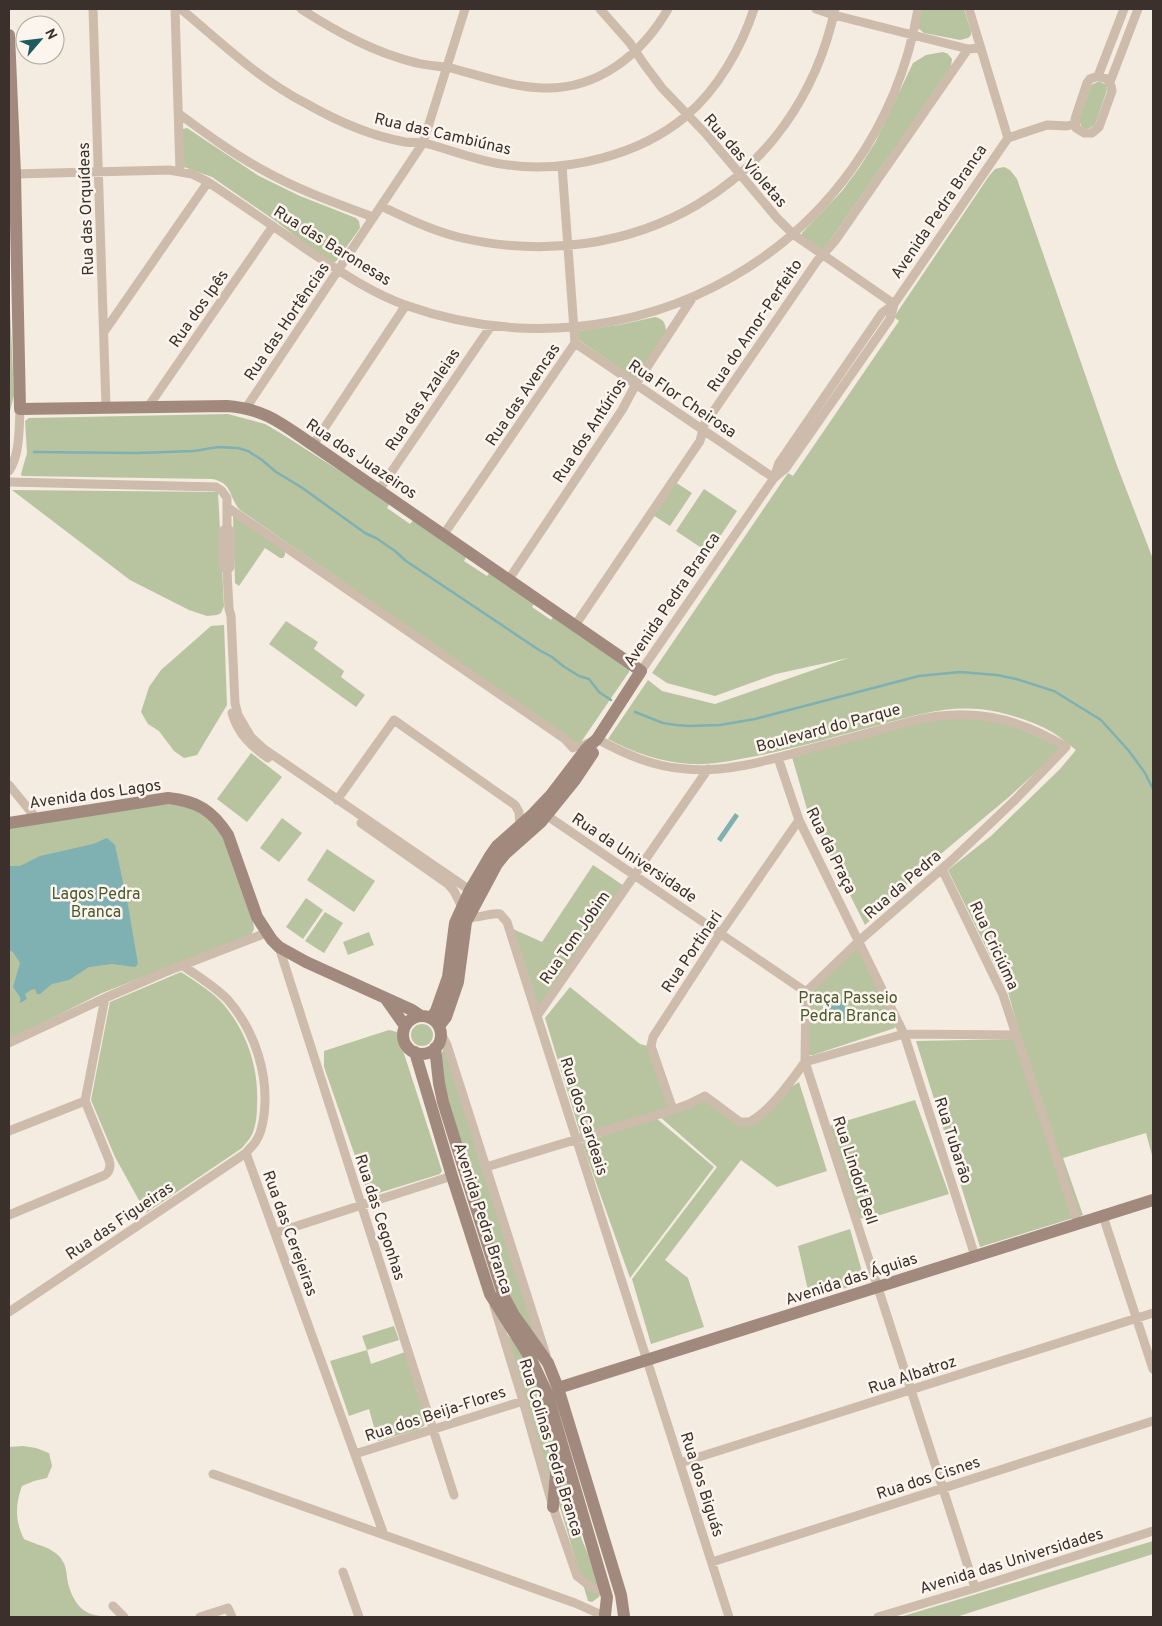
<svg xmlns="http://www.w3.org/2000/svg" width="1162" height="1626" viewBox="0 0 1162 1626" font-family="Overpass,sans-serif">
	<rect width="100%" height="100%" fill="#f4ebe1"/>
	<path fill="#b8c4a0" d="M 922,9 L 964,9 L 971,31 L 971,35 L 968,38 L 960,40 L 924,33 L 918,28 Z
		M 943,52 L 948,54 L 952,59 L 951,67 L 824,249 L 821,250 L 801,236 L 802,233 L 842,191 L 859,168 L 876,141 L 913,63 L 926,55 Z
		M 1099,81 L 1106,85 L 1107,90 L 1095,125 L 1088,129 L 1082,128 L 1079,120 L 1091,85 Z
		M 187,128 L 259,176 L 300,196 L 356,218 L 359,221 L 360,228 L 338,259 L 335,262 L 329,263 L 277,222 L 212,177 L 184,167 L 182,132 L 183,129 Z
		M 1004,167 L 1010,170 L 1017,179 L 1116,463 L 1153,559 L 1153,1159 L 1146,1133 L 1063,1158 L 1083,1215 L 980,1247 L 916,1041 L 1021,1039 L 1008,992 L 948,870 L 991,836 L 1060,769 L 1076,750 C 1068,744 1060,737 1052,732 C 1036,723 1016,716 998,712 C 957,703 923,713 883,724 C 839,735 795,749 751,757 C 731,761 711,765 691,764 C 661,762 634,753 608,739 L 648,680 L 662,691 L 715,704 L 848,658 L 776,674 L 715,696 L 667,683 L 652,673 L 788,473 L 793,476 L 899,321 L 894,317 L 989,176 L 995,169 Z
		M 9,287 L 14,395 L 9,415 Z
		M 655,317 C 664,319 665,323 666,331 L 635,379 L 579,340 L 578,331 L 619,325 Z
		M 228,414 L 265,424 L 282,434 L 390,503 L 387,508 L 410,524 L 414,519 L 467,555 L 464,561 L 487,576 L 491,571 L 536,601 L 532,607 L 551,620 L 555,614 L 629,669 L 629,672 L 579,745 L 574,745 L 567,737 L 240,510 C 228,496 233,483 212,479 L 22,476 L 21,474 L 27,453 L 25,421 L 29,418 Z
		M 675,482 L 692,493 L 670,526 L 653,515 Z
		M 704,489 L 737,511 L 709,553 L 676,531 Z
		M 12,490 L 218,492 L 224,606 L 221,613 L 217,615 L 207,616 L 189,610 L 130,580 Z
		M 233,516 L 285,550 L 285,555 L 283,558 L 280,558 L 265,548 L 239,586 L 235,583 Z
		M 286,621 L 318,642 L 314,649 L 344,671 L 341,677 L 365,695 L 356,707 L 269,644 Z
		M 224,625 L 227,705 L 197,755 L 184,758 L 174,751 L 159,731 L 148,724 L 141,712 L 149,687 L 161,670 L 211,626 Z
		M 955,717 L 1008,723 L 1062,748 L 1010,796 L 924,868 L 865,925 L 807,809 L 792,757 L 913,723 Z
		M 251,753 L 282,777 L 247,822 L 217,799 Z
		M 166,804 L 181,805 L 202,813 L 223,836 L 253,921 L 254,929 L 251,935 L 102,993 L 9,1040 L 9,827 Z
		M 282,818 L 302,833 L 279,862 L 260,848 Z
		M 327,849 L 375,881 L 354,912 L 307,880 Z
		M 593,865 L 624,886 L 538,1009 L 513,929 L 542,942 Z
		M 306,898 L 323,910 L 303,939 L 286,927 Z
		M 325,912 L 343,923 L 324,953 L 305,941 Z
		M 369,932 L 374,945 L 348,955 L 343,942 Z
		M 858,945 L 896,1024 L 895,1028 L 813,1055 L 809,1055 L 809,994 Z
		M 181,972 C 196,982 213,992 224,1005 C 248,1034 259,1069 257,1106 C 257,1115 256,1124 253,1132 C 251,1138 246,1143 242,1148 L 146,1213 L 115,1157 L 91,1100 L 110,1002 Z
		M 570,987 L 640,1044 L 651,1047 L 671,1109 L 581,1136 L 545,1018 Z
		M411 1035a11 11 0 1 1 22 0a11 11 0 1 1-22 0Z
		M 389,1030 L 397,1032 L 442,1171 L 440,1174 L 369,1196 L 324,1067 L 324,1051 Z
		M 444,1047 L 536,1337 L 508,1295 L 442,1085 L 439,1062 Z
		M 799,1082 L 827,1171 L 777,1187 L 741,1160 L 665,1260 L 688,1278 L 704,1327 L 651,1344 L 632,1279 L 717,1167 L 659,1116 L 705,1098 L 744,1125 L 788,1089 Z
		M 915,1100 L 949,1194 L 867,1219 L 859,1218 L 829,1126 Z
		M 656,1118 L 714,1167 L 630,1278 L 582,1143 Z
		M 850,1229 L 865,1282 L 810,1299 L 798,1246 Z
		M 394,1326 L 399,1340 L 367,1350 L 371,1364 L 405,1352 L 426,1421 L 424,1426 L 417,1430 L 378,1441 L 369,1409 L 349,1416 L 330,1361 L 367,1350 L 362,1336 Z
		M 504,1331 C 531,1359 549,1398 555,1437 C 557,1449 552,1469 551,1483 Z
		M 23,1446 L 36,1448 L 49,1453 L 52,1466 L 47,1478 L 34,1481 L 22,1486 C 15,1505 15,1521 24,1539 C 36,1545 49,1546 59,1556 C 65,1563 66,1568 67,1577 C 68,1588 75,1605 85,1611 C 90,1615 101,1616 107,1617 L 9,1617 L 9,1447 Z
		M 564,1469 L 578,1510 L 577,1523 L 582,1540 L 588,1554 L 601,1591 L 599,1597 L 592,1602 L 588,1601 L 559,1504 L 560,1479 Z
		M 1153,1541 L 1153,1554 L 956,1617 L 900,1617 Z"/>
	<path fill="#7fb0b2" d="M 735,813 L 739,816 L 721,842 L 717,839 Z
		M 107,838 L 115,845 L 128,905 L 138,964 L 135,967 L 112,964 L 89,967 L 69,980 L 52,984 L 40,994 L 37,994 L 35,989 L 31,990 L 25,994 L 27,999 L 20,1003 L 20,997 L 13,987 L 20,963 L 13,952 L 9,950 L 9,866 L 20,866 L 40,856 L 93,844 Z
		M 843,1000 L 848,1018 L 830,1023 L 825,1005 Z"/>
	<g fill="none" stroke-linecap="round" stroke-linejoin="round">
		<path stroke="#7fb0b2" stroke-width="2.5" d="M 34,452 L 137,453 L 194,451 L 218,447 L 238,448 L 248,451 L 262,460 L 276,472 L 301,487 L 365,533 L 376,538 L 395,551 L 406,561 L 539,650 L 552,657 L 563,666 L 579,676 L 589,679 L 599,692 L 611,700
			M 635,712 L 663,723 L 676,725 L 689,726 L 720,725 L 755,719 L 919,676 L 960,672 L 997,675 L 1016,679 L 1054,691 L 1101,720 L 1129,751 L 1145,773 L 1153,789"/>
		<path stroke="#cdbbac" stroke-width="9" d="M 93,9 L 106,407
			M 175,9 L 180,171
			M 181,9 C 223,44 257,78 307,104 C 337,121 371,136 405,142 C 412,143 418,142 424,143 C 453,150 479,162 508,165 C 567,173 640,155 686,116 C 718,89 741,48 754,9
			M 301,9 C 337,32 375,53 417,63 C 428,66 440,66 451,68 C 481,76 512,87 543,88 C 598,90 642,54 668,9
			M 600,9 L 630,43 L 644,64 L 662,88 L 707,135 L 777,218 L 793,234 L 894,304
			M 816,9 L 834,15 L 968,49 L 981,48
			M 969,9 L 1008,138
			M 1098,76 L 1107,79 L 1111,86 L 1112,91 L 1099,127 L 1092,133 L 1084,133 L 1076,128 L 1075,119 L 1087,83 L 1090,79 Z
			M 1098,76 L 1124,9
			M 1110,82 L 1138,9
			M 178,113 C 205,133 232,153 261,169 C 296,189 335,203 373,217
			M 1008,138 L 1047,125 L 1067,126 L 1075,124
			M 15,174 L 169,170 L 192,174 L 208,182 C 241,204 273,226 306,249 C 338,270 369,292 405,305 C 633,386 877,249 918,9
			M 381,206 C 406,218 431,230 458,237 C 631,278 797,186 835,9
			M 104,332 L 208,182
			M 575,343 L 774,478
			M 148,407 L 273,226
			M 246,408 L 423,143 L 465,9
			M 313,445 L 406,305
			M 9,471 C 20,455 19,428 20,409
			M 774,478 L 779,463 L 882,313 L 894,304 L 1008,138
			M 9,482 L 216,487 L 222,491 L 227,498 L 227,527 L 231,532 L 230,567 L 227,571
			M 379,490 L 491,326
			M 227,507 L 565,739 L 573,748
			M 227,527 L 223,531 L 223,565 L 227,571 L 229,609 L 231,616 L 235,703 L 238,715 L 251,737 L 264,749 L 474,893
			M 444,534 L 575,343 L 562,166
			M 509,579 L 622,410 L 636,384 L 693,297
			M 576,624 L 700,441 L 704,425 L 817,261 L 835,241 L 968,49
			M 641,671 L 774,478 L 786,468 L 890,319 L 894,304
			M 232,713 C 238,734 251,746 268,758
			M 571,745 L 580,747 L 597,739 C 625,754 653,767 686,769 C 728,773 773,759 813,748 C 846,739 879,730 912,721 C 970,707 1016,717 1066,747 L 1015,800 L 952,860 L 859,941 L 806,992 L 805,1062 L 975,1588
			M 778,758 L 799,820 L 904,1034 L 975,1256
			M 9,785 L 36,818
			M 337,800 L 394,720 L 515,805 L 519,812 L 520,826
			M 546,815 L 806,992
			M 361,823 L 448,884 L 454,891 L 462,907
			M 942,869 L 1003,995 L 1078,1223
			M 469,917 C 480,919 489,912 500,914 L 507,922 L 729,1617
			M 279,947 L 454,1495
			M 182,965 C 197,976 215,986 228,1000 C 255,1031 269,1075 264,1115 C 263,1123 261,1134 256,1141 C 254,1145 249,1149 246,1153 L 384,1535
			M 537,1016 L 708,769
			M 440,1032 L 447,1045 L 546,1355
			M 9,1043 L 105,998 L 165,972 L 266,933
			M 805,1062 L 904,1034 L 1016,1035
			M 673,1110 L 651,1046 L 653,1037 L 720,934 L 799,820
			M 9,1131 L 85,1101
			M 486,1167 L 673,1110 L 689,1104 L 705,1096 L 736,1119 L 740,1122 L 749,1122 C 769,1113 792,1080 805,1062
			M 9,1215 L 105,1175 C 110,1171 111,1166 109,1160 L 85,1101 L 105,998
			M 1103,1216 L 1153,1369
			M 275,1233 L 452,1176
			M 494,1306 L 523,1401 L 553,1507 L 577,1576 L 591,1587 L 606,1592
			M 9,1312 L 246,1153
			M 355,1454 L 523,1401
			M 680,1463 L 1153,1313
			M 213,1474 L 575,1603 L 604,1616
			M 712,1562 L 1153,1421
			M 343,1572 L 359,1617
			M 113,1606 L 124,1617
			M 200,1617 L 228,1608 L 232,1617
			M 878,1617 L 975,1588 L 1153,1531"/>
		<path stroke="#a18a7d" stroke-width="12" d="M 9,35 L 15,174 L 20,409 L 227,406 C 266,409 282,424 313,445 L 641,671 L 597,739 L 586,749 L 551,795 L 533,814 L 497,846 L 490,856 L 470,890 L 455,923 L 448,977 L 436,1011 L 431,1018
			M 9,823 L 168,798 C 197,801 212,810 228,835 L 257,917 L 272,940 L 279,947 L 306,962 L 412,1010 L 421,1016
			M 386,999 L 405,1026
			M403 1035a19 19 0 1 1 38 0a19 19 0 1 1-38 0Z
			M 439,1026 L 446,1017 L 458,982 L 466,922 L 497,864 L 505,854 L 541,822 L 575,780 L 593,753
			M 435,1048 L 439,1083 L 443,1102 L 504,1297 L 514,1315 L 548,1363 L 558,1388 L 621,1595 L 624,1616
			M 415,1052 L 452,1176 L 490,1294 L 531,1359 L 547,1393 L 607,1597 L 605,1615
			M 558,1388 L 1153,1200
			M 553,1507 L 559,1441"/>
	</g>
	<g text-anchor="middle" stroke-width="5" stroke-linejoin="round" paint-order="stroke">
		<g font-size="16" fill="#3b302b" stroke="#fbf5ee">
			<text transform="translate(443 133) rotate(13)" y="6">Rua das Cambiúnas</text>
			<text transform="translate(746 160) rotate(49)" y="6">Rua das Violetas</text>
			<text transform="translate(85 209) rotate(-92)" y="6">Rua das Orquídeas</text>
			<text transform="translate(938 211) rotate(-56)" y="6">Avenida Pedra Branca</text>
			<text transform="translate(333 245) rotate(32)" y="6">Rua das Baronesas</text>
			<text transform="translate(198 308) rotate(-55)" y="6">Rua dos Ipês</text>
			<text transform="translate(286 321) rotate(-56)" y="6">Rua das Hortências</text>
			<text transform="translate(754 325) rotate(-56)" y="6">Rua do Amor-Perfeito</text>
			<text transform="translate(522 394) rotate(-56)" y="6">Rua das Avencas</text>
			<text transform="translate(683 398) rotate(34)" y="6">Rua Flor Cheirosa</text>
			<text transform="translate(422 399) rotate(-56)" y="6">Rua das Azaleias</text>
			<text transform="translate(589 430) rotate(-57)" y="6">Rua dos Antúrios</text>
			<text transform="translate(362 458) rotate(34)" y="6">Rua dos Juazeiros</text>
			<text transform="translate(671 599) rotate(-56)" y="6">Avenida Pedra Branca</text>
			<text transform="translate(828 727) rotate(-15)" y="6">Boulevard do Parque</text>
			<text transform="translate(95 793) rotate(-8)" y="6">Avenida dos Lagos</text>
			<text transform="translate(832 850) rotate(64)" y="6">Rua da Praça</text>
			<text transform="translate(635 857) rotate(34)" y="6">Rua da Universidade</text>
			<text transform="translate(902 884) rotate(-41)" y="6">Rua da Pedra</text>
			<text transform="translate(574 937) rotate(-55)" y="6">Rua Tom Jobim</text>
			<text transform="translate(995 945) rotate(65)" y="6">Rua Criciúma</text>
			<text transform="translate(691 951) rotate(-56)" y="6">Rua Portinari</text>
			<text transform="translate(585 1116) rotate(72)" y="6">Rua dos Cardeais</text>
			<text transform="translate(954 1140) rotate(72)" y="6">Rua Tubarão</text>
			<text transform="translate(856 1170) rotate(72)" y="6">Rua Lindolf Bell</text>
			<text transform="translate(381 1217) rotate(72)" y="6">Rua das Cegonhas</text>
			<text transform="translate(484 1218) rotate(72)" y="6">Avenida Pedra Branca</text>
			<text transform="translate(119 1220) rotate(-34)" y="6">Rua das Figueiras</text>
			<text transform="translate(291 1233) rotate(70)" y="6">Rua das Cerejeiras</text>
			<text transform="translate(851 1278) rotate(-18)" y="6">Avenida das Águias</text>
			<text transform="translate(912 1374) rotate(-18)" y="6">Rua Albatroz</text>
			<text transform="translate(435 1413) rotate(-18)" y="6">Rua dos Beija-Flores</text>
			<text transform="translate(552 1447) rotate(73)" y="6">Rua Colinas Pedra Branca</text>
			<text transform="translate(928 1477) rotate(-18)" y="6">Rua dos Cisnes</text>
			<text transform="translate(703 1484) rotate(72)" y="6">Rua dos Biguás</text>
			<text transform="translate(1011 1560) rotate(-17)" y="6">Avenida das Universidades</text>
		</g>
		<g font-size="16" fill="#4a5a2e" stroke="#fbf5ee">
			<text x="96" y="899">Lagos Pedra<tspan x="96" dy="18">Branca</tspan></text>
			<text x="848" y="1003">Praça Passeio<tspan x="848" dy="18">Pedra Branca</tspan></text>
		</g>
	</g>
	<rect width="1162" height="1626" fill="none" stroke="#3b302b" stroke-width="20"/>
	<g transform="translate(40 40) rotate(62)"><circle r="24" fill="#fbf5ee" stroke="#aea6a0"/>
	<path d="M0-4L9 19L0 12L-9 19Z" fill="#1f5a5e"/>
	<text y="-8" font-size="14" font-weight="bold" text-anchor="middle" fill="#3b302b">N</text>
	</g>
</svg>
